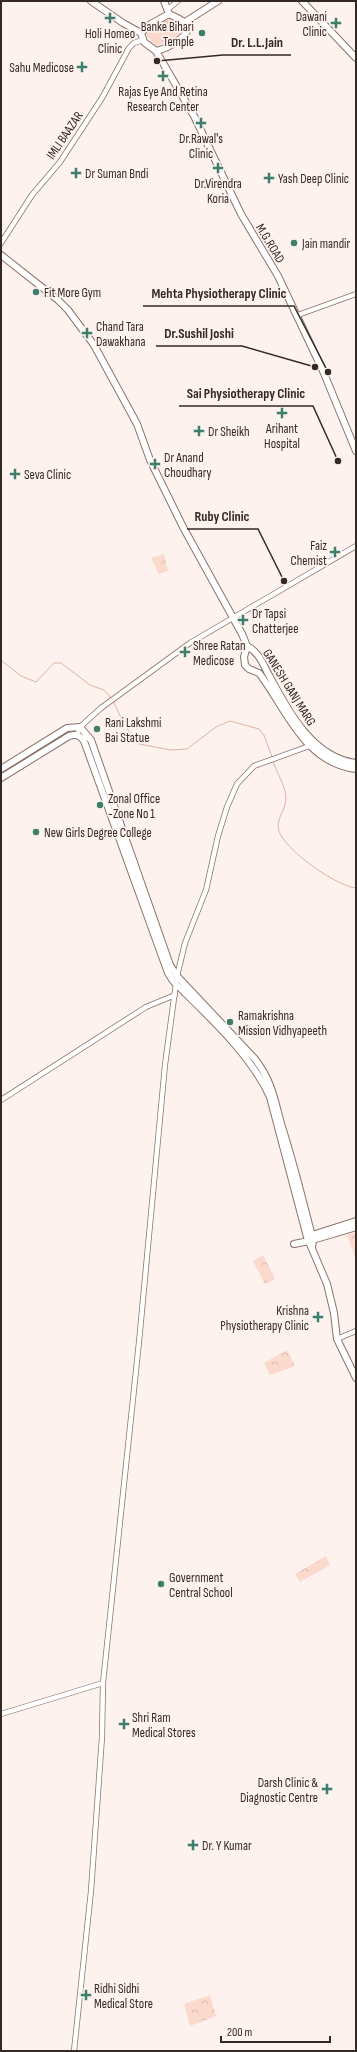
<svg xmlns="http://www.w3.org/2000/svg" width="357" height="2052" viewBox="0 0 357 2052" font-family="'Sofia Sans Condensed',sans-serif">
	<defs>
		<pattern id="park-crowns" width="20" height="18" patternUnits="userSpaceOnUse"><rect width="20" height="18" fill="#fbdacd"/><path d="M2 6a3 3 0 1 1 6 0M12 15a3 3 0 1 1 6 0" fill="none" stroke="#d8bbb0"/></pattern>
	</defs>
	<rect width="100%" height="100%" fill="#fef2ee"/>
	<path fill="url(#park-crowns)" d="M 166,17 L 184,24 L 185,30 L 174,40 L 156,46 L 146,35 L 149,29 Z
		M 164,554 L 168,571 L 159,574 L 151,558 Z
		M 356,1232 L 356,1259 L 347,1235 Z
		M 263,1255 L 275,1279 L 265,1284 L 253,1261 Z
		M 287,1350 L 295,1366 L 270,1375 L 264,1363 Z
		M 326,1556 L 330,1565 L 300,1582 L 295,1574 Z
		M 210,1995 L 216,2016 L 190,2026 L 184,2004 Z"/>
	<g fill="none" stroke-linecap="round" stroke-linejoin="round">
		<path stroke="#ddb3a3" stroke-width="1" d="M 1,660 L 21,676 L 36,682 L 54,663 L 61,663 L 90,685 L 104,690 L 112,699
			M 113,701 L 125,726 L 139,744 L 171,750 L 187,749 L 216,727 L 230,721 L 259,729 L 264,735 L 272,757
			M 273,761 C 276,772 286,786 286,799 C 286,810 275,819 279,831 C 284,849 337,887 356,888"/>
		<g stroke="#8b736a" stroke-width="6">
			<path id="minor" d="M 168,9 L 178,1
				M 1,243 L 32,195 L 60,162 L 102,98 L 129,48 L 134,43 L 143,40
				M 298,315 L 356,294
				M 77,735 L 80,727 L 101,708 L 190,643 L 356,546
				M 1,1100 L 146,1007 L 175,995
				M 337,1339 L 356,1331
				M 1,1714 L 103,1683
				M 74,2051 L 91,1891 L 102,1737 L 103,1683 L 139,1342 L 165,1065 L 177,976 L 185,943 L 206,890 L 218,836 L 227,807 L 237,784 L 254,766 L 312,745"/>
		</g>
		<g stroke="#8b736a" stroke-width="8">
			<path id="major" d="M 91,1 L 123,23 L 141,33
				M 164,1 L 169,14
				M 302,1 L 356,58
				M 169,14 C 174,17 182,19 186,24 C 194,36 165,49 156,51 L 144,42 L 141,33 L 149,25 Z
				M 185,22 L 218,1
				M 156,51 L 194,116 L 241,214 L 278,276 L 323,371 L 356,451
				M 1,255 L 58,300 L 68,310 L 94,345 L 137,424 L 150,460 L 183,527 L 242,634 L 247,646 L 244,657 L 245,665 L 249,669 L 259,673 C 286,708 304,763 356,769
				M 247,646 C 260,653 263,665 270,677 C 288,711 313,758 356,763
				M 1,769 L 67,728 L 80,727 L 91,740 L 170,965 L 177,976 L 255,1059 C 273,1083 274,1099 282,1127 C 294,1164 303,1202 313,1240 L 312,1248
				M 1,778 L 69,736 C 76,734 80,735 84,741 L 168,973 L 173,981 C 207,1015 250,1053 270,1097 L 307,1237 L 327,1284 L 334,1313 L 337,1339 L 356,1378
				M 309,1236 L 356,1221
				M 294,1244 L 309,1241 L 356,1227"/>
		</g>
		<use href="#minor" stroke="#fff" stroke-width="4.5"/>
		<use href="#major" stroke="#fff" stroke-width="6"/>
	</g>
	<g fill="#3e7e6c" stroke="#fef2ee" stroke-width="1.5">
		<path d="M108 12h4v4h4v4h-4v4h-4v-4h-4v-4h4z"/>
		<path d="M334 17h4v4h4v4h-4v4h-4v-4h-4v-4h4z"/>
		<circle cx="202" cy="33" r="4"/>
		<path d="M80 61h4v4h4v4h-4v4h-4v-4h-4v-4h4z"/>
		<path d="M161 70h4v4h4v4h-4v4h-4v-4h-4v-4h4z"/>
		<path d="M199 117h4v4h4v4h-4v4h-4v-4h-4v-4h4z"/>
		<path d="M216 162h4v4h4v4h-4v4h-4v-4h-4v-4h4z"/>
		<path d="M74 167h4v4h4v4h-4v4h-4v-4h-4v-4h4z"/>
		<path d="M267 172h4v4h4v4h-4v4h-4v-4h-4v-4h4z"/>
		<circle cx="294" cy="243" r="4"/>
		<circle cx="36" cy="292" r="4"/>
		<path d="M85 327h4v4h4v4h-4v4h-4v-4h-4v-4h4z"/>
		<path d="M280 407h4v4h4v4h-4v4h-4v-4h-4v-4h4z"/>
		<path d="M197 425h4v4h4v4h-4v4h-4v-4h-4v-4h4z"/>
		<path d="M153 458h4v4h4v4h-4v4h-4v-4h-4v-4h4z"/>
		<path d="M13 468h4v4h4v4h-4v4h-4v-4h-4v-4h4z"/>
		<path d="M333 546h4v4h4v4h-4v4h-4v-4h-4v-4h4z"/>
		<path d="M241 614h4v4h4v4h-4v4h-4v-4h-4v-4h4z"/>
		<path d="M183 646h4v4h4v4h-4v4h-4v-4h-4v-4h4z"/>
		<circle cx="97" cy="729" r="4"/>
		<circle cx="100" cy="805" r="4"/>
		<circle cx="36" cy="832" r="4"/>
		<circle cx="230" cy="1022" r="4"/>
		<path d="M316 1311h4v4h4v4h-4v4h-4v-4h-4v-4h4z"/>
		<circle cx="161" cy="1584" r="4"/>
		<path d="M122 1718h4v4h4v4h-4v4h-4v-4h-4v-4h4z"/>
		<path d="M325 1783h4v4h4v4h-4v4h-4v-4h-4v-4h4z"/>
		<path d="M191 1839h4v4h4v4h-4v4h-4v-4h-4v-4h4z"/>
		<path d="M84 1989h4v4h4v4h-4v4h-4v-4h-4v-4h4z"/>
	</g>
	<g text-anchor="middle" stroke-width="3.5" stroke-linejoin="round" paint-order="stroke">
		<g font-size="13" fill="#332925" stroke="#fef2ee" text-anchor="start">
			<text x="327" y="21" text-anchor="end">Dawani<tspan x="327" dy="15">Clinic</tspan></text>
			<text x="194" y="31" text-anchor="end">Banke Bihari<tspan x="194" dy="15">Temple</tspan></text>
			<text x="110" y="38" text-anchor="middle">Holi Homeo<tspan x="110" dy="15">Clinic</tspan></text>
			<text x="74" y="72" text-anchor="end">Sahu Medicose</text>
			<text x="163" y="96" text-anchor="middle">Rajas Eye And Retina<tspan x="163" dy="15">Research Center</tspan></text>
			<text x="201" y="143" text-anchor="middle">Dr.Rawal's<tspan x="201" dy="15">Clinic</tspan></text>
			<text x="85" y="178">Dr Suman Bndi</text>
			<text x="278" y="183">Yash Deep Clinic</text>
			<text x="218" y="188" text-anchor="middle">Dr.Virendra<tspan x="218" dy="15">Koria</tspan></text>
			<text x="302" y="248">Jain mandir</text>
			<text x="44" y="297">Fit More Gym</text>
			<text x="96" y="331">Chand Tara<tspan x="96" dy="15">Dawakhana</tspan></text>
			<text x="282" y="433" text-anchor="middle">Arihant<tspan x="282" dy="15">Hospital</tspan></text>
			<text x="208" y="436">Dr Sheikh</text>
			<text x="164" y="462">Dr Anand<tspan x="164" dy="15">Choudhary</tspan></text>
			<text x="24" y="479">Seva Clinic</text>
			<text x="327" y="550" text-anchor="end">Faiz<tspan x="327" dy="15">Chemist</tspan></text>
			<text x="252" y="618">Dr Tapsi<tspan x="252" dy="15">Chatterjee</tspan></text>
			<text x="193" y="650">Shree Ratan<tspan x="193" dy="15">Medicose</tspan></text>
			<text x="105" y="727">Rani Lakshmi<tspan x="105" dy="15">Bai Statue</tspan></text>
			<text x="108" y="803">Zonal Office<tspan x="108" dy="15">-Zone No 1</tspan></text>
			<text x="44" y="837">New Girls Degree College</text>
			<text x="238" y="1020">Ramakrishna<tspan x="238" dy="15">Mission Vidhyapeeth</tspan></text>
			<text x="309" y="1315" text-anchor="end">Krishna<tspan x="309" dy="15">Physiotherapy Clinic</tspan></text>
			<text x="169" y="1582">Government<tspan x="169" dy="15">Central School</tspan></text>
			<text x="132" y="1722">Shri Ram<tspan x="132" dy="15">Medical Stores</tspan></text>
			<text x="318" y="1787" text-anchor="end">Darsh Clinic &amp;<tspan x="318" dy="15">Diagnostic Centre</tspan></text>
			<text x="202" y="1850">Dr. Y Kumar</text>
			<text x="94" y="1993">Ridhi Sidhi<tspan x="94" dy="15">Medical Store</tspan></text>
		</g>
		<g font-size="13" fill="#332925" stroke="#fef2ee">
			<text transform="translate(64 135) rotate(-56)" y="5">IMLI BAAZAR</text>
			<text transform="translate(271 243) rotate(59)" y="5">M.G.ROAD</text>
			<text transform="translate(290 687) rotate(58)" y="5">GANESH GANJ MARG</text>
		</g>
	</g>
	<path fill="none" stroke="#332925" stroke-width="1.5" d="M157 61L223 55H291M328 372L294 306H143M315 367L242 346H156M338 461L313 406H179M284 581L258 529H187"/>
	<g fill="#332925" stroke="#fef2ee" stroke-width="1.5">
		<circle cx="157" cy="61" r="4"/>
		<circle cx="328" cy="372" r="4"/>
		<circle cx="315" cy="367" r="4"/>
		<circle cx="338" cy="461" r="4"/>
		<circle cx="284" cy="581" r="4"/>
	</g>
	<g font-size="14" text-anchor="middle" font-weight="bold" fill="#332925" stroke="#fef2ee" stroke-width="3.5" stroke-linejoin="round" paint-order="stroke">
		<text x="257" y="47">Dr. L.L.Jain</text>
		<text x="219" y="298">Mehta Physiotherapy Clinic</text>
		<text x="199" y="338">Dr.Sushil Joshi</text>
		<text x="246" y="398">Sai Physiotherapy Clinic</text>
		<text x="222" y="521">Ruby Clinic</text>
	</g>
	<rect width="357" height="2052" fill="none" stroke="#332925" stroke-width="4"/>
	<path d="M221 2036v6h109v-6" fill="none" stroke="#332925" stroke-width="2"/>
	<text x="227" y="2036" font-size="12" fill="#332925" stroke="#fef2ee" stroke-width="3" paint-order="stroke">200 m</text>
</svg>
